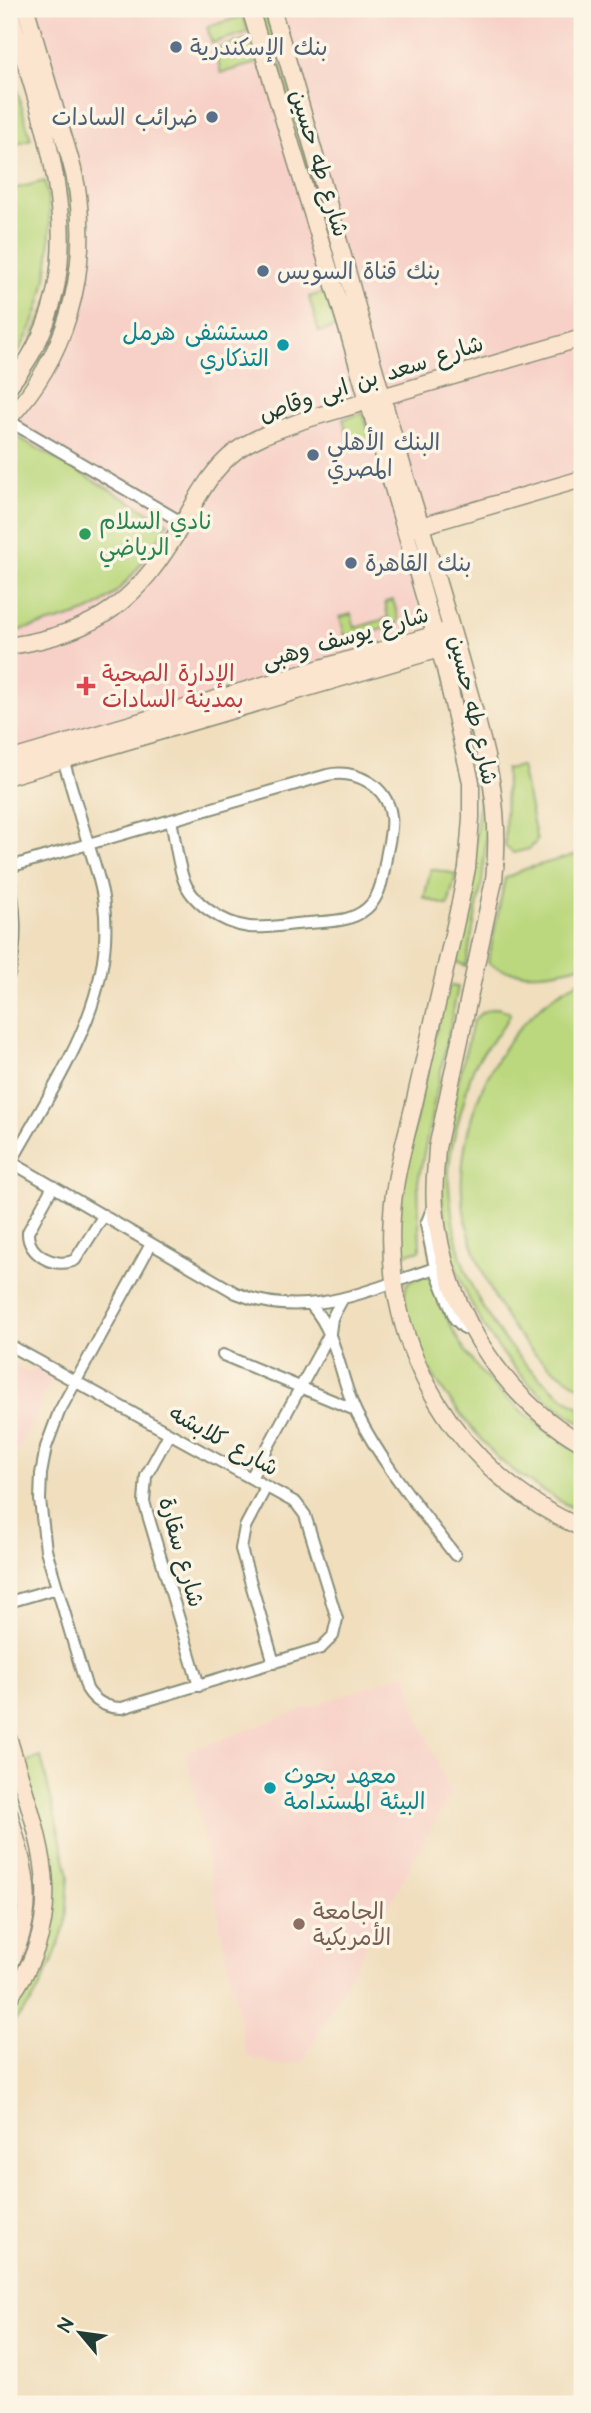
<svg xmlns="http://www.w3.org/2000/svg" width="591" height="2413" viewBox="0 0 591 2413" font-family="'Architects Daughter','Playpen Sans Arabic',sans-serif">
	<rect width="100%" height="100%" fill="#fcf5e5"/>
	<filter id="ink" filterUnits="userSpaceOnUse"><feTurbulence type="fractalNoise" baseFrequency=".0143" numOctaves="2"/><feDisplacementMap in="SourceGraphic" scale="14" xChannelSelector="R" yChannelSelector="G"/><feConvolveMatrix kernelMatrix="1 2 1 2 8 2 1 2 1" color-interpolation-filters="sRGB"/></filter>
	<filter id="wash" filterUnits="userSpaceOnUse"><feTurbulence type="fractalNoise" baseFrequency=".00686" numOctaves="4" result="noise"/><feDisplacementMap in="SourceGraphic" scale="28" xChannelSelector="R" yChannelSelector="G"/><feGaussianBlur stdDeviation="1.57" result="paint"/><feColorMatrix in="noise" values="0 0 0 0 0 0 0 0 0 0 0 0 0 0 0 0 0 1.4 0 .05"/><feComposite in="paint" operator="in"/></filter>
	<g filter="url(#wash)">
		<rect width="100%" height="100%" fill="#f0debd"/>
		<path fill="#f7d1c8" d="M 35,9 L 249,9 L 366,401 L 424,629 L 9,756 L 9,421 L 67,342 L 92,261 L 78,153 Z
			M 261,9 L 582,9 L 582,474 L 410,527 Z
			M 9,1362 L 30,1374 L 36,1363 L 55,1374 L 38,1405 L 41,1407 L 9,1467 L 9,1412 L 16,1398 L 9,1394 Z
			M 408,1672 L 414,1705 L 450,1794 L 303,2061 L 280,2065 L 253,2058 L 246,2053 L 186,1752 Z"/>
		<path fill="#bbd87e" stroke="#6d8a59" stroke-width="2" d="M 258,9 L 264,9 L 379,388 L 373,389 Z
			M 243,16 L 248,32 L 212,43 L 207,27 Z
			M 250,38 L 257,63 L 221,73 L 214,49 Z
			M 9,63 L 31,139 L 9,146 Z
			M 62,171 L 66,173 L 76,223 L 67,291 L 49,343 L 27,381 L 9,403 L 9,392 L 66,261 L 70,236 L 70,212 Z
			M 45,181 C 57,242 48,315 9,365 L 9,190 Z
			M 325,292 L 336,327 L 319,332 L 309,297 Z
			M 363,413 L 372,443 L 351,449 L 343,419 Z
			M 9,432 L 168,523 C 151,553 121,597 88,611 C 63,621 35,626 9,633 Z
			M 393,600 L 399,620 L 396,625 L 346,640 L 340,617 L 351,614 L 355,628 L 388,618 L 385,602 Z
			M 450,659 L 485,784 L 487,827 L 482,882 L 466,966 L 456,962 L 474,865 L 480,784 Z
			M 521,766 L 537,841 L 529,849 L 513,853 L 505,846 L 506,769 Z
			M 582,853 L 582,965 C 558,973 509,980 488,962 L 505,878 L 525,869 Z
			M 431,869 L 456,874 L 448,906 L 424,898 Z
			M 582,980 L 582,1388 C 564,1377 546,1365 531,1350 C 494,1312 458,1228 462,1175 C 464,1135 475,1098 495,1063 C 516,1027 543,998 582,980 Z
			M 446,985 L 458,987 L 418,1182 L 420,1250 L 400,1256 L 398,1235 L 401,1185 Z
			M 498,1008 L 509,1012 L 510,1015 C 501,1034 483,1048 474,1067 C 468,1080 466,1095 462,1108 C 456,1129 450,1149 449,1170 C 448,1184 450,1199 452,1213 C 461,1295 512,1366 582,1409 L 582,1424 C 567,1413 549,1402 535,1389 C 475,1333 434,1246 443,1163 C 448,1115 462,1068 473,1021 C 480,1013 486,1009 498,1008 Z
			M 422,1276 L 429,1276 C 438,1298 447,1320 459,1341 C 487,1390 536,1424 582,1454 L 582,1513 C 553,1498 527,1482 501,1461 C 492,1453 484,1443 476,1433 C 448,1400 392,1330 407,1283 Z
			M 41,1757 L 69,1875 L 66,1924 L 52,1963 L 32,2002 L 9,2027 L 9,1995 L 46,1909 L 22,1763 Z"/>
	</g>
	<g filter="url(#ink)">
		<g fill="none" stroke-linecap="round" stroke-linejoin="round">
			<g stroke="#888e78" stroke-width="14">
				<path id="street" d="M 9,421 L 183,523
					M 9,867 L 327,775 C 355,769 387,785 391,816 C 393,829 388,845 386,858 C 383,874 382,890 372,903 C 356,923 330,921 308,923 C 289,924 267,929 249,927 C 224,924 191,903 183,878 C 177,859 175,839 171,820
					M 9,874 C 15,909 18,940 9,975
					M 11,1162 L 236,1293 C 305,1322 368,1290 435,1268
					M 9,1166 C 53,1086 116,1001 104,905 C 102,884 94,863 88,843 C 79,814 71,785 62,756
					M 53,1186 L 28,1232 C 27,1255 56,1269 75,1260 L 104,1215
					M 434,1204 L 426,1224 L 435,1268 L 455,1319 L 463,1327 L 473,1332
					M 311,1305 C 339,1336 339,1378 357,1414 C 383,1465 420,1509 455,1555
					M 9,1345 C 104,1398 200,1450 296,1503 L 305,1515 L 337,1619 L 333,1636 L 321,1648 L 122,1708 C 106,1708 95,1702 87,1689 L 46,1550 L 40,1500 L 41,1474 L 46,1447 L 59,1412 L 151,1244
					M 223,1355 L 355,1410
					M 169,1434 L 146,1476 L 144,1502 L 199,1686
					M 251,1478 L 330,1333 L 332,1318 L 343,1298
					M 266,1487 L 245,1527 L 241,1549 L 274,1663
					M 9,1602 L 57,1588"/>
			</g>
			<g stroke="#888e78" stroke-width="19">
				<path id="secondary" d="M 250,9 L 350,338 L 445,669 L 471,782 L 471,818 L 467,868 C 452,946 432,1023 415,1100 C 406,1138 394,1176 392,1215 C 382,1349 459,1475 582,1528
					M 272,9 C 317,154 354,302 397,448 C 420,524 444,600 465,677 C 485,749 503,804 494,880 L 437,1148 C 436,1167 433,1187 435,1207 C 443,1302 498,1395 582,1443
					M 9,386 C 104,271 46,134 9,9
					M 9,418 C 66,357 88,277 78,195 C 75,170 66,146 59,122 C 48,84 37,47 26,9
					M 414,528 L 582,479
					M 9,646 C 99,633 138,600 183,523 C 198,497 211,470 236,451 C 256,436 281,429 304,420 L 582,338
					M 9,760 L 443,632
					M 9,776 L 446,647
					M 9,1740 C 36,1833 75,1910 9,1998
					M 9,1813 C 25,1871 39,1907 9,1965"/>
			</g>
			<use href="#street" stroke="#fff" stroke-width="10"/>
			<use href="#secondary" stroke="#fce5cf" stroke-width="16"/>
		</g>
	</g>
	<g fill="#5c6f8a" stroke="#fcf5e5" stroke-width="2.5">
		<circle cx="176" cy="47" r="7"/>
		<circle cx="212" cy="117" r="7"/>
		<circle cx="263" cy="271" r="7"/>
		<circle cx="313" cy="455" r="7"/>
		<circle cx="351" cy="563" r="7"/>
	</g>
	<g fill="#0f9aa8" stroke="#fcf5e5" stroke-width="2.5">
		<circle cx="283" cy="345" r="7"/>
		<circle cx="270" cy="1788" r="7"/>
	</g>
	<circle fill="#2e9e5b" stroke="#fcf5e5" stroke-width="2.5" cx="85" cy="534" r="7"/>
	<path fill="#e0444e" stroke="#fcf5e5" stroke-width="2.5" d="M82.5 675.5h7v7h7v7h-7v7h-7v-7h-7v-7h7z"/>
	<circle fill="#8d6e63" stroke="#fcf5e5" stroke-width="2.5" cx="299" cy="1924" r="7"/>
	<g text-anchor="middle" stroke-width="7" stroke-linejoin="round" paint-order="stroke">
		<g font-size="23" fill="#4e5e75" stroke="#fcf5e5" text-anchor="start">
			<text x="190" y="55">بنك الإسكندرية</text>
			<text x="198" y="125" text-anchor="end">ضرائب السادات</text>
			<text x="277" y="279">بنك قناة السويس</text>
			<text x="327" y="450">البنك الأهلي<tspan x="327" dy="26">المصري</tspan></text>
			<text x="365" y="571">بنك القاهرة</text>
		</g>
		<g font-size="23" fill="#1f3d34" stroke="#fcf5e5">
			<text transform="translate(320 163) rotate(73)" y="8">شارع طه حسين</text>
			<text transform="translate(371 378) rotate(-18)" y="8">شارع سعد بن ابى وقاص</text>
			<text transform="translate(345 637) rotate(-16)" y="8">شارع يوسف وهبى</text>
			<text transform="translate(474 710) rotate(77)" y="8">شارع طه حسين</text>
			<text transform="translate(224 1440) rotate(29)" y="8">شارع كلابشه</text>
			<text transform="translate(182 1552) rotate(74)" y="8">شارع سقارة</text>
		</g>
		<g font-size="23" fill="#0d838f" stroke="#fcf5e5" text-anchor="end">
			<text x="269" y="340">مستشفى هرمل<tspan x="269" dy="26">التذكاري</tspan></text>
			<text x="284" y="1783" text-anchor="start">معهد بحوث<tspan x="284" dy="26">البيئة المستدامة</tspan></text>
		</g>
		<g font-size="23" fill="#27864d" stroke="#fcf5e5" text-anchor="start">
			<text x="99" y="529">نادي السلام<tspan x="99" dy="26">الرياضي</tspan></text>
		</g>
		<g font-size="23" fill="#be3a42" stroke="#fcf5e5" text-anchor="start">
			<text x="102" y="681">الإدارة الصحية<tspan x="102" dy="26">بمدينة السادات</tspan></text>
		</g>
		<g font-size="23" fill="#785e54" stroke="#fcf5e5" text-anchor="start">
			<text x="313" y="1919">الجامعة<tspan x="313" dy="26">الأمريكية</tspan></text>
		</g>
	</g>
	<rect width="591" height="2413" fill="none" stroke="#fcf5e5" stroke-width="35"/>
	<g transform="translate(80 2333) rotate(299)" stroke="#fcf5e5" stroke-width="5" paint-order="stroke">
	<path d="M0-5L12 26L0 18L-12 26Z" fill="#1f3d34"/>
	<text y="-10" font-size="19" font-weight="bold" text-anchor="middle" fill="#1f3d34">N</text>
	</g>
</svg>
